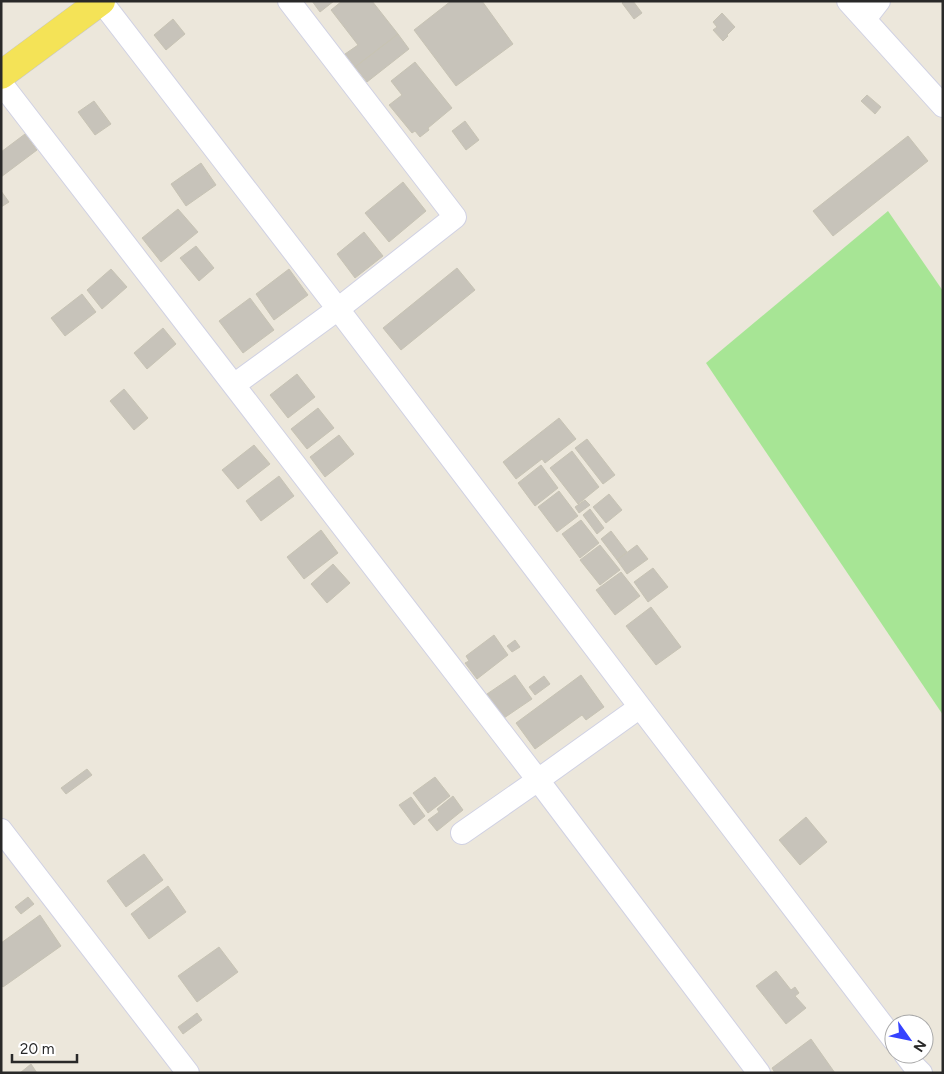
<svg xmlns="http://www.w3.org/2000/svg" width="944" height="1074" viewBox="0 0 944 1074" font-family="Figtree,sans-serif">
	<rect width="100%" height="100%" fill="#ece7db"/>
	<path fill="#a7e595" d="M 888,211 L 943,291 L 943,715 L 706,363 Z"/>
	<path fill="#c7c3ba" stroke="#c7c3b4" d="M 312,1 L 334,1 L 320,12 Z
		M 342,1 L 372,1 L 398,34 L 355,67 L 345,54 L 358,45 L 331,10 Z
		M 451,1 L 482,1 L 513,44 L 456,86 L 414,30 Z
		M 624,1 L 633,1 L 642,13 L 634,19 L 622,3 Z
		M 722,13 L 735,27 L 727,35 L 728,36 L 723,41 L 713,30 L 717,27 L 713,22 Z
		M 173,19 L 185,34 L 166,50 L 154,35 Z
		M 398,34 L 409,49 L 367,82 L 355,67 Z
		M 415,62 L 452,108 L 428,128 L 429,130 L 420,137 L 415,131 L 412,133 L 389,105 L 402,95 L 391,81 Z
		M 867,95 L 881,107 L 875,114 L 861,101 Z
		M 94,101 L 111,124 L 95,135 L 78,112 Z
		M 465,121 L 479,140 L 466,150 L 452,131 Z
		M 25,134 L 37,150 L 1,177 L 1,152 Z
		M 908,136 L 928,161 L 833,236 L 813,211 Z
		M 201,163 L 216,185 L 186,206 L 171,184 Z
		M 403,182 L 426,211 L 389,242 L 365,213 Z
		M 1,191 L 9,202 L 1,207 Z
		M 178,209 L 198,232 L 161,262 L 142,238 Z
		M 364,232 L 383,256 L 355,278 L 337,254 Z
		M 196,246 L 214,268 L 199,281 L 180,258 Z
		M 457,268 L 475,290 L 401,350 L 383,328 Z
		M 111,269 L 127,287 L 102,309 L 87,290 Z
		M 289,269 L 308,295 L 274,320 L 256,294 Z
		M 82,294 L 96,312 L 65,336 L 51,318 Z
		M 250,298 L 274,330 L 243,353 L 219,321 Z
		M 163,328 L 176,344 L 147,369 L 134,353 Z
		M 297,374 L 315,397 L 288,418 L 270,395 Z
		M 124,389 L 148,418 L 134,430 L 110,401 Z
		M 318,408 L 334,428 L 307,449 L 291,429 Z
		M 559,418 L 576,439 L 545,463 L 542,459 L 516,479 L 503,462 Z
		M 339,435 L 354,454 L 325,477 L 310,457 Z
		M 587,439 L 615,475 L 603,484 L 575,448 Z
		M 254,445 L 270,464 L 238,489 L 222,470 Z
		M 572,451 L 599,487 L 578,504 L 550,468 Z
		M 541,465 L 558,488 L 535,506 L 518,483 Z
		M 279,476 L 294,496 L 261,521 L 246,501 Z
		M 559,491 L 578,516 L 557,532 L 538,507 Z
		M 609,494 L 622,510 L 606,523 L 593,507 Z
		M 585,500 L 590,505 L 579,513 L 575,507 Z
		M 590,509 L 604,528 L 597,534 L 583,515 Z
		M 581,520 L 599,543 L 580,558 L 562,534 Z
		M 321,530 L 338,553 L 304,579 L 287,557 Z
		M 611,531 L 627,552 L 617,560 L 601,539 Z
		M 600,545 L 620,570 L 600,585 L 580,560 Z
		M 637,545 L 648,559 L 627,574 L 617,560 Z
		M 333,564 L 350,583 L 327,603 L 311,584 Z
		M 653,568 L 668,587 L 648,602 L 634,582 Z
		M 621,572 L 640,596 L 615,615 L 596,590 Z
		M 651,607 L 681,647 L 656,665 L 626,626 Z
		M 494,635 L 508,655 L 477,679 L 465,663 L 469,661 L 466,656 Z
		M 515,640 L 520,647 L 512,652 L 507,646 Z
		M 515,675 L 532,699 L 504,718 L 487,694 Z
		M 581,675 L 604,707 L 586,720 L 582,715 L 535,749 L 516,723 Z
		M 544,676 L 550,684 L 535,695 L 529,687 Z
		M 87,769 L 92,775 L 66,794 L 61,788 Z
		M 435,777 L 450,796 L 428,813 L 413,793 Z
		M 453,796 L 463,810 L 437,831 L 428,820 L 439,812 L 437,809 Z
		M 411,797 L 425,816 L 414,825 L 399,805 Z
		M 806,817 L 827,842 L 800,865 L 779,840 Z
		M 144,854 L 163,880 L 126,907 L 107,881 Z
		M 168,886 L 186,912 L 149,939 L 131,914 Z
		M 28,897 L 34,904 L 21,914 L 15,907 Z
		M 40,915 L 61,946 L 3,987 L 1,985 L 1,943 Z
		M 219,947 L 238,972 L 197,1002 L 178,976 Z
		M 776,971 L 791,990 L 795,987 L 799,993 L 795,996 L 806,1008 L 786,1024 L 756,986 Z
		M 197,1013 L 202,1020 L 183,1034 L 178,1027 Z
		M 811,1039 L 835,1073 L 775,1073 L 772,1068 Z
		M 31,1064 L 37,1073 L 20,1073 Z"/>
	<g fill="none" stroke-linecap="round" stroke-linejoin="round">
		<g stroke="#d0d1e3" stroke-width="24">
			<path id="minor" d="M 101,1 L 338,309 L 640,707 L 894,1040
				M 848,1 L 943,106
				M 865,19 L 879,1
				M 1,83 L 538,780 L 640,707
				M 234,385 L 338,309 L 455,217 L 289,1
				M 1,830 L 188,1073
				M 462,833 L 538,780 L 759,1073
				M 905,1054 L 914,1066 L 921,1073"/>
		</g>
		<g stroke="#c7c7c7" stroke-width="29">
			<path id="major" d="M 1,75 L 101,1"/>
		</g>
		<use href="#minor" stroke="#fff" stroke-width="22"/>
		<use href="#major" stroke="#f4e357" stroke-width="28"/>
	</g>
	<rect width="944" height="1074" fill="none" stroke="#292929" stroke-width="5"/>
	<g transform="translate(909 1039) rotate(123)"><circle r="24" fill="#ffffff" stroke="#a9a9a9"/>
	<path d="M0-4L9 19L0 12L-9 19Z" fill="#3542ff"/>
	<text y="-8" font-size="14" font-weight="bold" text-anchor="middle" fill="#292929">N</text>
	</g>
	<path d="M12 1054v8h65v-8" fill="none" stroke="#292929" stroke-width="2.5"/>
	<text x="20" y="1054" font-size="15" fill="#292929" stroke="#ffffff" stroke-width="4" paint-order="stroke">20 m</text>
</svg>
